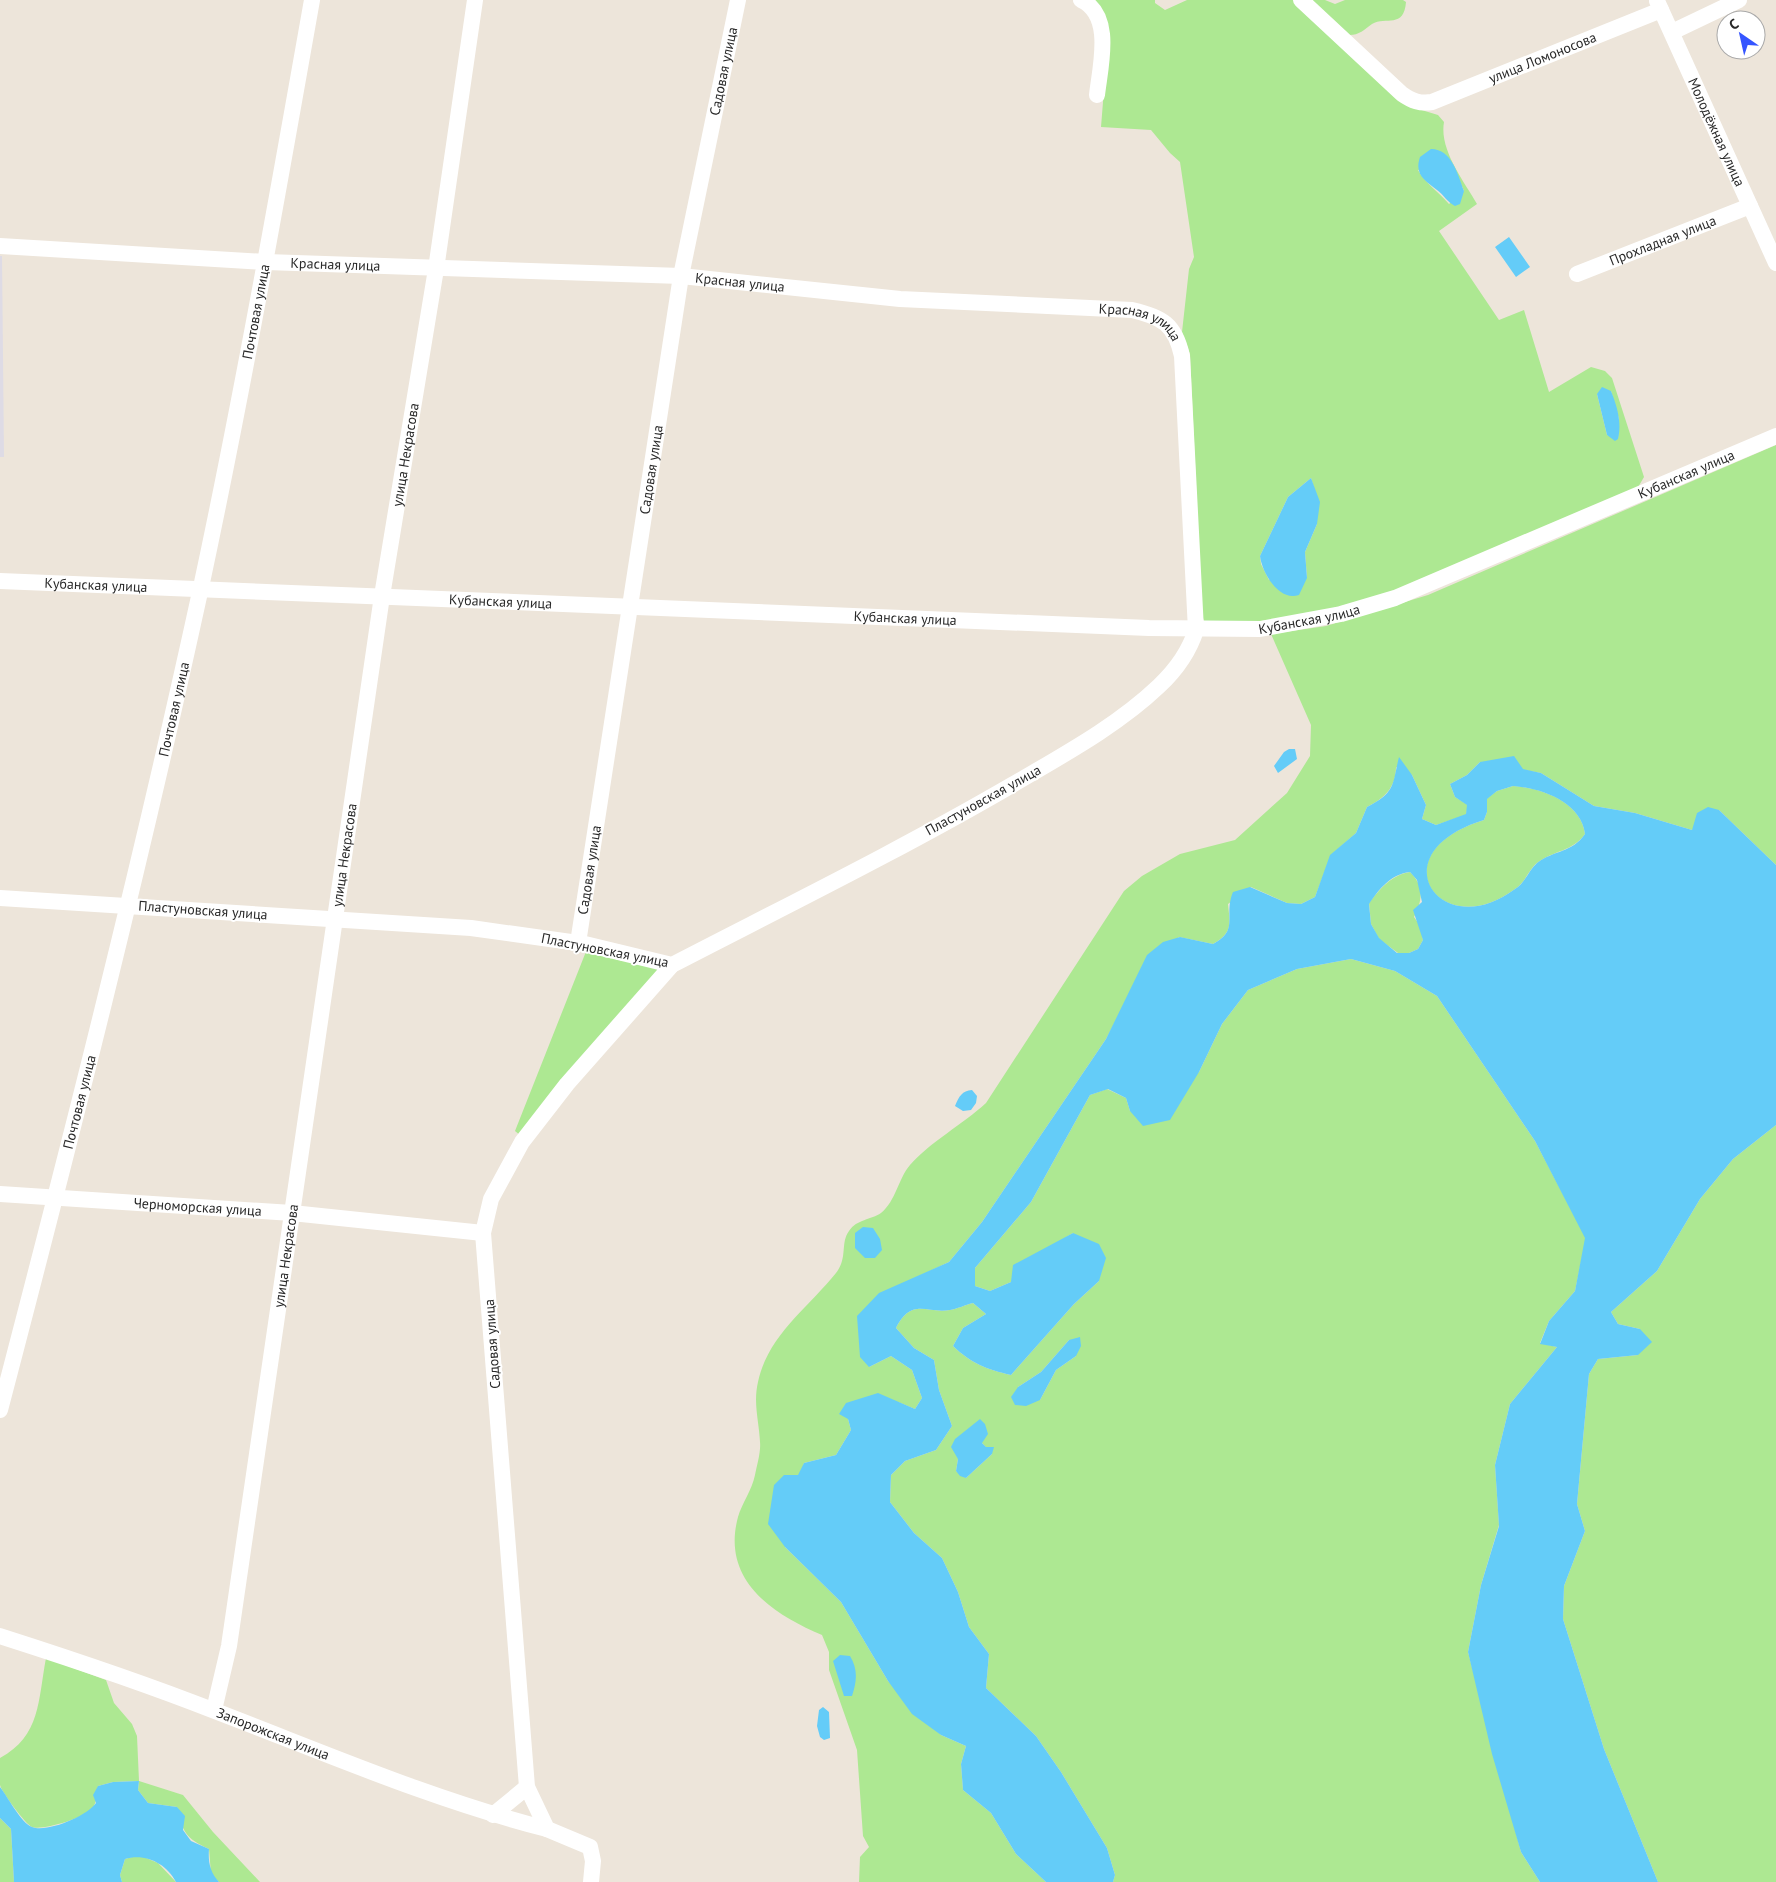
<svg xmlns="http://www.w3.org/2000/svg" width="1776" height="1882" viewBox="0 0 1776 1882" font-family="'PT Sans',sans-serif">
	<rect width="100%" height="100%" fill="#ede5da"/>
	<path fill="#dedbe5" d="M 0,256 L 2,256 L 4,457 L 0,457 Z"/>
	<path fill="#ade892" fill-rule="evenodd" d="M 1090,0 L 1155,0 L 1155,3 L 1165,10 L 1187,0 L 1294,0 L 1415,108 L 1438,115 L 1444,122 C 1439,150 1464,181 1477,204 L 1439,231 L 1499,320 L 1524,310 L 1549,392 L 1591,367 L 1605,371 L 1612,378 L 1644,477 L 1637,489 C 1516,541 1382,611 1250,622 C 1235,624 1219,622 1204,621 L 1202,615 L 1190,354 L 1182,332 L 1189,269 L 1194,257 L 1180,162 L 1170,153 L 1151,130 L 1101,127 L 1107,52 ZM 1452,163 L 1464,191 L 1449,204 C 1439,192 1425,183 1418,170 ZM 1611,391 L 1619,419 L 1618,439 L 1607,435 L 1597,394 ZM 1311,478 L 1314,488 L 1317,524 L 1305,552 L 1307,578 L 1269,580 L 1261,564 L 1260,556 L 1288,497 Z
		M 1308,0 L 1325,0 L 1335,4 L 1345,0 L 1403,0 L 1406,2 C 1404,29 1386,16 1372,24 C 1364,30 1358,36 1347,35 Z
		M 1776,445 L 1776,865 L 1719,810 L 1692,830 L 1635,813 L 1594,806 L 1541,773 L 1480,762 L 1467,775 L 1450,784 L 1455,797 L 1468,805 L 1466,815 L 1436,825 L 1422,819 L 1426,805 L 1412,775 L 1396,767 C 1396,787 1385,798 1367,807 L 1356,833 L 1331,855 L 1315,897 L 1301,904 L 1287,903 L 1251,887 L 1228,904 C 1230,924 1233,933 1213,944 L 1179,937 L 1127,999 L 1106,1039 L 982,1222 L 949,1262 L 915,1278 L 869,1367 L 891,1356 L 912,1370 L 922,1398 L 915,1409 L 898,1402 L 848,1419 L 851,1430 L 836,1455 L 804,1463 L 785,1547 L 841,1602 L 888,1681 L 941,1735 L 966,1746 L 961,1764 L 963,1790 L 991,1813 L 1016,1854 L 1046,1882 L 859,1882 L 860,1857 L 869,1847 L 863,1836 L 857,1750 L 829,1670 L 829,1652 L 822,1635 C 772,1614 721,1580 738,1517 C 742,1503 752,1490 755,1475 C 757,1465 761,1452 760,1442 C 759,1421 753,1403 758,1382 C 768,1335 808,1308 836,1273 C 848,1258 840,1243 849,1231 C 857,1219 871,1220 881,1213 C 896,1201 898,1179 910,1165 C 929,1143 963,1124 986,1103 L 1124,891 L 1142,876 L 1180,854 L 1235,840 L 1287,793 L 1310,756 L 1311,725 L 1271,634 L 1326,626 L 1428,595 Z
		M 1513,786 C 1542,788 1581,802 1585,834 C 1572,852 1554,850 1537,863 C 1529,869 1525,883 1515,889 C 1441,945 1375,853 1484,820 L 1487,812 L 1486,799 L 1497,791 Z
		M 1410,872 C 1424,886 1423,899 1414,917 L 1421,927 L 1423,940 L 1418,949 L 1409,953 L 1398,953 L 1379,939 L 1371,924 L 1369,903 C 1380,889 1391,875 1410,872 Z
		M 587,949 L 657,968 L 657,972 L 521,1136 L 515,1131 Z
		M 1351,959 L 1395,971 L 1437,996 L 1535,1141 L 1586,1238 L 1575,1291 L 1549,1321 L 1540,1343 L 1557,1347 L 1510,1404 L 1495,1465 L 1499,1525 L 1481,1585 L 1468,1652 L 1521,1852 L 1540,1882 L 1113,1882 L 1115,1875 L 1107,1848 L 1061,1772 L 1036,1736 L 986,1688 L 989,1654 L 969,1627 L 958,1592 L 942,1558 L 914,1533 L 890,1502 L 891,1475 L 905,1461 L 936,1450 L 952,1426 L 939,1390 L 934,1360 L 914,1348 L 896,1328 C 912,1297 926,1314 950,1310 C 957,1309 965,1305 973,1303 L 986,1314 L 963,1328 L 953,1346 C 972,1364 986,1369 1011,1375 L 1074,1304 L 1099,1281 L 1073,1233 L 1045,1250 L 1011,1282 L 990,1291 L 975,1286 L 975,1268 L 1031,1202 L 1090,1095 L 1107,1089 L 1126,1098 L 1130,1111 L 1199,1072 L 1222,1024 L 1248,990 L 1297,969 ZM 1069,1340 L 1076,1356 L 1056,1370 L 1040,1400 L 1018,1387 L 1041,1372 ZM 982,1443 L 992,1454 L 966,1478 L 956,1471 L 958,1459 Z
		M 1776,1125 L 1776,1882 L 1658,1882 L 1604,1749 L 1563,1619 L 1564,1586 L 1585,1531 L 1577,1504 L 1589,1374 L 1598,1359 L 1638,1355 L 1640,1329 L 1618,1324 L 1611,1312 L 1657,1271 L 1700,1199 L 1733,1159 Z
		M 46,1658 L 106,1680 L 114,1703 L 132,1724 L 137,1736 L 139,1781 L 183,1795 L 213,1832 L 260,1882 L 219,1882 L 211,1874 L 209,1849 C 185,1838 183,1832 177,1807 L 148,1803 L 138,1790 L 139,1781 L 113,1782 L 98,1786 C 97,1795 97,1804 90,1811 C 82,1818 42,1831 32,1827 C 26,1825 1,1791 0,1785 C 0,1777 0,1767 0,1758 C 41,1736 38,1700 46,1658 Z
		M 0,1818 L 11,1829 L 14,1882 L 0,1882 Z
		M 139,1855 L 158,1863 L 176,1882 L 122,1882 L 120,1875 L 125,1859 Z"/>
	<path fill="#64ccf8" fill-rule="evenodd" d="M 1431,149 C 1452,149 1458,175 1464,191 L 1460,204 L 1455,206 C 1447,202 1444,195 1437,190 C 1425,180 1414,175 1420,157 Z
		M 1509,237 L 1530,267 L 1516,277 L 1495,247 Z
		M 1602,387 L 1611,391 C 1617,406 1622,422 1618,439 L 1615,441 L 1607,435 L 1597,394 Z
		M 1311,478 L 1320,502 L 1317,524 L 1305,552 L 1307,578 L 1299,595 C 1279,602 1262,573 1260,556 L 1288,497 Z
		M 1289,749 L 1295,749 L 1297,759 L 1278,773 L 1274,766 L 1284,752 Z
		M 1514,756 L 1523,769 L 1541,773 L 1594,806 L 1635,813 L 1692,830 L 1697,813 L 1708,807 L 1719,810 L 1776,865 L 1776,1125 L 1733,1159 L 1700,1199 L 1657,1271 L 1611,1312 L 1618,1324 L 1640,1329 L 1652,1342 L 1638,1355 L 1598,1359 L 1589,1374 L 1577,1504 L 1585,1531 L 1564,1586 L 1563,1619 L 1604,1749 L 1658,1882 L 1540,1882 L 1521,1852 L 1492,1754 L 1468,1652 L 1481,1585 L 1499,1526 L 1495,1465 L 1510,1404 L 1557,1347 L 1540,1344 L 1549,1321 L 1575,1291 L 1585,1238 L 1535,1141 L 1437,996 L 1395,971 L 1351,959 L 1297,969 L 1248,990 L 1222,1024 L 1199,1072 L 1170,1120 L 1143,1126 L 1130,1111 L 1126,1098 L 1108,1089 L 1090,1095 L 1031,1202 L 975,1268 L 975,1286 L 990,1291 L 1011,1282 L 1013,1265 L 1073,1233 L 1099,1244 L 1106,1258 L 1099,1281 L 1074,1304 L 1011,1375 C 986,1369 972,1364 953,1346 L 963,1328 L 986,1314 L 973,1303 C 965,1305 957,1309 950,1310 C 926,1314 912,1297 896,1328 L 914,1348 L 934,1360 L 939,1390 L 952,1426 L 936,1450 L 905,1461 L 891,1475 L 890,1502 L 914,1533 L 942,1558 L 958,1592 L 969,1627 L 989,1654 L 986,1688 L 1036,1736 L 1061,1772 L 1107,1848 L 1115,1875 L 1113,1882 L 1046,1882 L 1016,1854 L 991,1813 L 963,1790 L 961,1764 L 966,1746 L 941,1735 L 912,1714 L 888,1681 L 841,1602 L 785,1547 L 768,1524 L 774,1485 L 784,1475 L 798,1475 L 804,1463 L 836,1455 L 851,1430 L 848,1419 L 839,1414 L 846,1403 L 878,1393 L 915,1409 L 922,1398 L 912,1370 L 891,1356 L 869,1367 L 860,1357 L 857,1316 L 879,1293 L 949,1262 L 982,1222 L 1106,1039 L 1147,955 L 1163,942 L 1180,937 L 1213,944 C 1240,930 1223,916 1233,892 L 1250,887 L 1287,903 L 1301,904 L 1315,897 L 1330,855 L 1356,833 L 1367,807 C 1396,792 1392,785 1399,757 L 1412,775 L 1426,805 L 1422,819 L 1436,825 L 1466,814 L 1467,805 L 1455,797 L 1450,784 L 1467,775 L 1480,762 ZM 1513,786 C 1541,788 1581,802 1585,834 C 1572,853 1554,850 1537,863 C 1529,870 1525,883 1515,889 C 1441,945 1376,853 1484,820 L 1487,812 L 1487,799 L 1497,791 ZM 1410,872 L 1417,880 L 1422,902 L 1413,910 L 1423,940 L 1418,949 L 1409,953 L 1397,953 L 1379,938 L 1371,924 L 1369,904 C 1379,889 1391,874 1410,872 Z
		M 972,1090 L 977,1096 L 976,1103 L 971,1110 L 963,1111 L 955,1106 C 959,1096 962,1091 972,1090 Z
		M 863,1227 L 873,1228 L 880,1239 L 882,1250 L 875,1258 L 865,1258 L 855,1248 L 855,1233 Z
		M 1080,1337 L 1081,1346 L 1076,1356 L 1056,1370 L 1040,1400 L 1026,1406 L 1015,1405 L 1011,1397 L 1018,1387 L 1041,1372 L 1069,1340 Z
		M 980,1419 L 985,1424 L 988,1434 L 982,1443 L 986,1447 L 994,1447 L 992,1454 L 966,1478 L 960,1476 L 956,1471 L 958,1459 L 951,1447 L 955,1439 Z
		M 840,1655 L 850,1656 C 858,1669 857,1681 852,1696 L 844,1696 L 833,1661 Z
		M 823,1707 L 829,1712 L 830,1738 L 824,1740 L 820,1737 L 817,1726 L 819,1710 Z
		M 139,1781 L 138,1790 L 148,1803 L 177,1807 L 185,1816 L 183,1830 L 191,1841 L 209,1849 C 208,1862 210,1872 219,1882 L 176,1882 C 166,1863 145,1853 125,1859 L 120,1875 L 122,1882 L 14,1882 L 11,1829 L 0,1818 L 0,1787 C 8,1797 21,1823 32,1827 C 47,1833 87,1816 96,1803 L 93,1795 L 98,1786 L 113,1782 Z"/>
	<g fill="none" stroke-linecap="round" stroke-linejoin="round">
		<g stroke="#fff" stroke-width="16">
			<path d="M 1081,0 C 1114,15 1100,67 1097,95"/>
			<path id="s1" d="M 1301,0 L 1402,94 C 1412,101 1420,104 1432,102 L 1661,10"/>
			<path id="s2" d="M 1657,1 L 1776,263"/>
			<path d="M 1672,32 L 1739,0"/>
			<path id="s3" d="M 0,246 L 266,262 L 681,276 L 900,299 L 1132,310 C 1162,317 1175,324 1182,356 L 1196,630 C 1189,652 1176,670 1159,686 C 1117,726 1063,755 1012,785 C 902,849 786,906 672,965 L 585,944 L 471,928 L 0,898"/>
			<path id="s4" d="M 1577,274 L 1750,206"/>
			<path id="s5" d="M 0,581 L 1149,628 L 1260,629 L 1341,614 L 1395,598 L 1776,436"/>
			<path id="s6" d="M 578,943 L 681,276 L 738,0"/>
			<path id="s7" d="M 0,1194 L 292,1213 L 483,1233"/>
			<path id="s8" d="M 0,1410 C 71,1139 140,867 200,592 C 242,396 277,198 312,0"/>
			<path id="s9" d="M 0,1636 C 72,1659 144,1683 215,1711 C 325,1753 433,1800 547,1829"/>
			<path id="s10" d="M 214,1710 L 229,1646 L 382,596 L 436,269 L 475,0"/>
			<path d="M 493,1815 L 527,1787"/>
			<path d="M 591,1882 L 593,1861 L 590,1847 L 547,1829 L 527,1787 L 483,1233 L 491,1199 L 522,1142 L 567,1084 L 672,965"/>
		</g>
	</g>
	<g text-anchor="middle" stroke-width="4" stroke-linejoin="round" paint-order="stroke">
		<g font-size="14" fill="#292929" stroke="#fff">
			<text dy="5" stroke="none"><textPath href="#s1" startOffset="289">улица Ломоносова</textPath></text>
			<text dy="5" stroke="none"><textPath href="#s6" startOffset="884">Садовая улица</textPath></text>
			<text dy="5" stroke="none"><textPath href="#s2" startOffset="144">Молодёжная улица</textPath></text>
			<text dy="5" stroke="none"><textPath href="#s4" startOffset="92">Прохладная улица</textPath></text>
			<text dy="5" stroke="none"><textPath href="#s3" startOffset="336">Красная улица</textPath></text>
			<text dy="5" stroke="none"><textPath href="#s3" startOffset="741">Красная улица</textPath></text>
			<text dy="5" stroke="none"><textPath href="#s8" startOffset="1128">Почтовая улица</textPath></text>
			<text dy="5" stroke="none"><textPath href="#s3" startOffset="1146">Красная улица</textPath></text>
			<text dy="5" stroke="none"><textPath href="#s10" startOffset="1270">улица Некрасова</textPath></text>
			<text dy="5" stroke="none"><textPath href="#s6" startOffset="479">Садовая улица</textPath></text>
			<text dy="5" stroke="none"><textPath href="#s5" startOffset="1716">Кубанская улица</textPath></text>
			<text dy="5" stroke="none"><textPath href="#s5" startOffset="96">Кубанская улица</textPath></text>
			<text dy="5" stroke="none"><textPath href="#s5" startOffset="501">Кубанская улица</textPath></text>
			<text dy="5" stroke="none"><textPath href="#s5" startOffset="906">Кубанская улица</textPath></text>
			<text dy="5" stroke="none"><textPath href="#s5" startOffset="1311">Кубанская улица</textPath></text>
			<text dy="5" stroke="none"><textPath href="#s8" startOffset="722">Почтовая улица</textPath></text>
			<text transform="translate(983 800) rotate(-29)" y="5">Пластуновская улица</text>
			<text dy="5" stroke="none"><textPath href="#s10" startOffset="865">улица Некрасова</textPath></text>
			<text dy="5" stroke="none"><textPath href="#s6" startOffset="74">Садовая улица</textPath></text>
			<text transform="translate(203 910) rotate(4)" y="5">Пластуновская улица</text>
			<text transform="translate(605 950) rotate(11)" y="5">Пластуновская улица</text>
			<text dy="5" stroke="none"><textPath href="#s8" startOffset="318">Почтовая улица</textPath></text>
			<text dy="5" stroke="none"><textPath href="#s7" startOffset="198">Черноморская улица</textPath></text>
			<text dy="5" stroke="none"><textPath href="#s10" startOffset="460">улица Некрасова</textPath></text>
			<text transform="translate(492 1344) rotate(-94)" y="5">Садовая улица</text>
			<text dy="5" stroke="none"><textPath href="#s9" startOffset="290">Запорожская улица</textPath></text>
		</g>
	</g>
	<g transform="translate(1741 35) rotate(326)"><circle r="24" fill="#ffffff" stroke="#a9a9a9"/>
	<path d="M0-4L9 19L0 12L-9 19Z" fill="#3555ff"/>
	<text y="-8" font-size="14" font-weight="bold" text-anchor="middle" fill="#292929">С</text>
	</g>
</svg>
